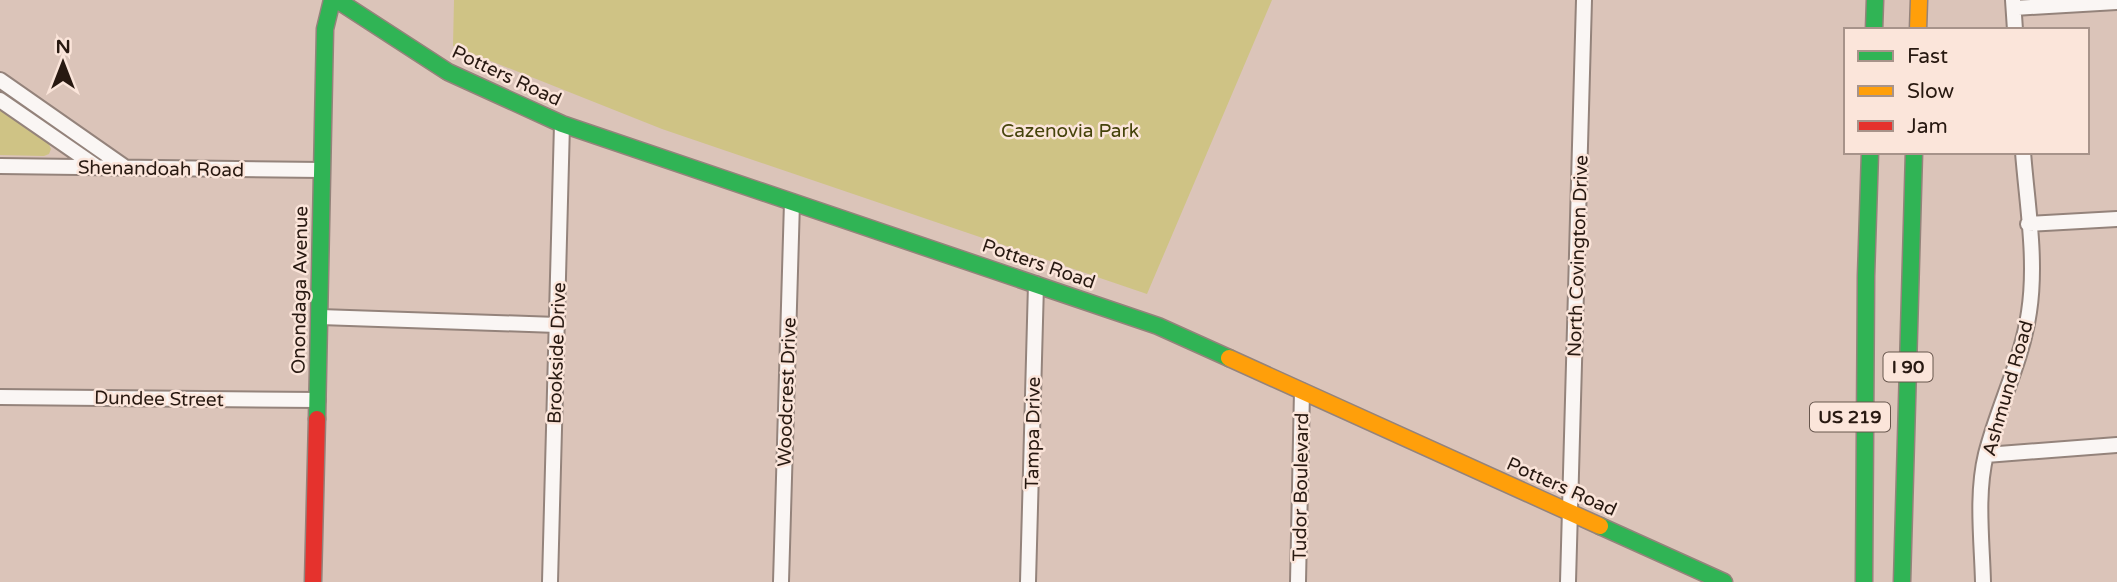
<svg xmlns="http://www.w3.org/2000/svg" width="2117" height="582" viewBox="0 0 2117 582" font-family="'Varela Round',sans-serif">
	<rect width="100%" height="100%" fill="#dbc4b9"/>
	<path fill="#cfc385" d="M 454,0 L 1272,0 L 1147,294 L 662,129 L 453,46 Z
		M 0,109 L 48,142 L 51,149 L 49,154 L 44,156 L 0,155 Z"/>
	<g fill="none" stroke-linecap="round" stroke-linejoin="round">
		<g stroke="#94837b" stroke-width="18">
			<path id="street" d="M 2013,0 L 2015,30
				M 2014,8 L 2117,2
				M 0,80 L 126,168
				M 0,100 L 97,167
				M 0,166 L 322,170
				M 2028,224 L 2117,219
				M 320,317 L 557,325
				M 0,397 L 318,400
				M 1986,455 L 2117,445
				M 550,582 L 562,124
				M 781,582 L 792,202
				M 1028,582 L 1036,284
				M 1298,582 L 1302,391
				M 1568,582 L 1584,0
				M 1983,582 C 1982,541 1976,495 1986,454 C 1998,406 2022,361 2029,312 C 2037,260 2027,204 2023,152"/>
		</g>
		<g stroke="#94837b" stroke-width="19">
			<path id="fast" d="M 337,0 L 448,72 L 562,124 L 1158,326 L 1229,358
				M 1874,30 L 1875,0
				M 317,419 L 325,29 L 332,0
				M 1600,526 L 1724,582
				M 1864,582 L 1866,276 L 1870,152
				M 1902,582 L 1914,152"/>
		</g>
		<g stroke="#94837b" stroke-width="19">
			<path id="slow" d="M 1918,30 L 1919,0
				M 1229,358 L 1600,526"/>
		</g>
		<g stroke="#94837b" stroke-width="19">
			<path id="jam" d="M 313,582 L 317,419"/>
		</g>
		<use href="#street" stroke="#faf6f4" stroke-width="14"/>
		<use href="#fast" stroke="#30b455" stroke-width="16"/>
		<use href="#slow" stroke="#ff9f0a" stroke-width="16"/>
		<use href="#jam" stroke="#e5322d" stroke-width="16"/>
	</g>
	<g text-anchor="middle" stroke-width="5" stroke-linejoin="round" paint-order="stroke">
		<g fill="#fbe5da" stroke="#67564d" stroke-width="2">
			<rect x="1883.5" y="352.5" width="49" height="29" rx="5"/>
			<rect x="1810" y="402.5" width="80" height="29" rx="5"/>
		</g>
		<g font-size="18" font-weight="bold" fill="#281911">
			<text x="1908" y="373">I 90</text>
			<text x="1850" y="423">US 219</text>
		</g>
		<g font-size="19" fill="#281911" stroke="#fbe5da">
			<text transform="translate(507 75) rotate(25)" y="7">Potters Road</text>
			<text transform="translate(161 168) rotate(1)" y="7">Shenandoah Road</text>
			<text transform="translate(1577 256) rotate(-88)" y="7">North Covington Drive</text>
			<text transform="translate(1039 263) rotate(19)" y="7">Potters Road</text>
			<text transform="translate(299 290) rotate(-89)" y="7">Onondaga Avenue</text>
			<text transform="translate(556 353) rotate(-88)" y="7">Brookside Drive</text>
			<text transform="translate(2007 388) rotate(-74)" y="7">Ashmund Road</text>
			<text transform="translate(786 392) rotate(-88)" y="7">Woodcrest Drive</text>
			<text transform="translate(159 398) rotate(1)" y="7">Dundee Street</text>
			<text transform="translate(1032 433) rotate(-89)" y="7">Tampa Drive</text>
			<text transform="translate(1562 486) rotate(24)" y="7">Potters Road</text>
			<text transform="translate(1300 487) rotate(-89)" y="7">Tudor Boulevard</text>
		</g>
		<g font-size="19" fill="#45430a" stroke="#fbe5da">
			<text x="1070" y="137">Cazenovia Park</text>
		</g>
	</g>
	<rect x="1844" y="28" width="245" height="126" fill="#fbe5da" stroke="#a7938a" stroke-width="2"/>
	<rect x="1858" y="51" width="35" height="10" fill="#30b455" stroke="#a7938a" stroke-width="2"/>
	<text x="1907" y="63" font-size="21" fill="#281911">Fast</text>
	<rect x="1858" y="86" width="35" height="10" fill="#ff9f0a" stroke="#a7938a" stroke-width="2"/>
	<text x="1907" y="98" font-size="21" fill="#281911">Slow</text>
	<rect x="1858" y="121" width="35" height="10" fill="#e5322d" stroke="#a7938a" stroke-width="2"/>
	<text x="1907" y="133" font-size="21" fill="#281911">Jam</text>
	<g transform="translate(63 63)" stroke="#fbe5da" stroke-width="5" paint-order="stroke">
	<path d="M0-5L12 26L0 18L-12 26Z" fill="#281911"/>
	<text y="-10" font-size="19" font-weight="bold" text-anchor="middle" fill="#281911">N</text>
	</g>
</svg>
